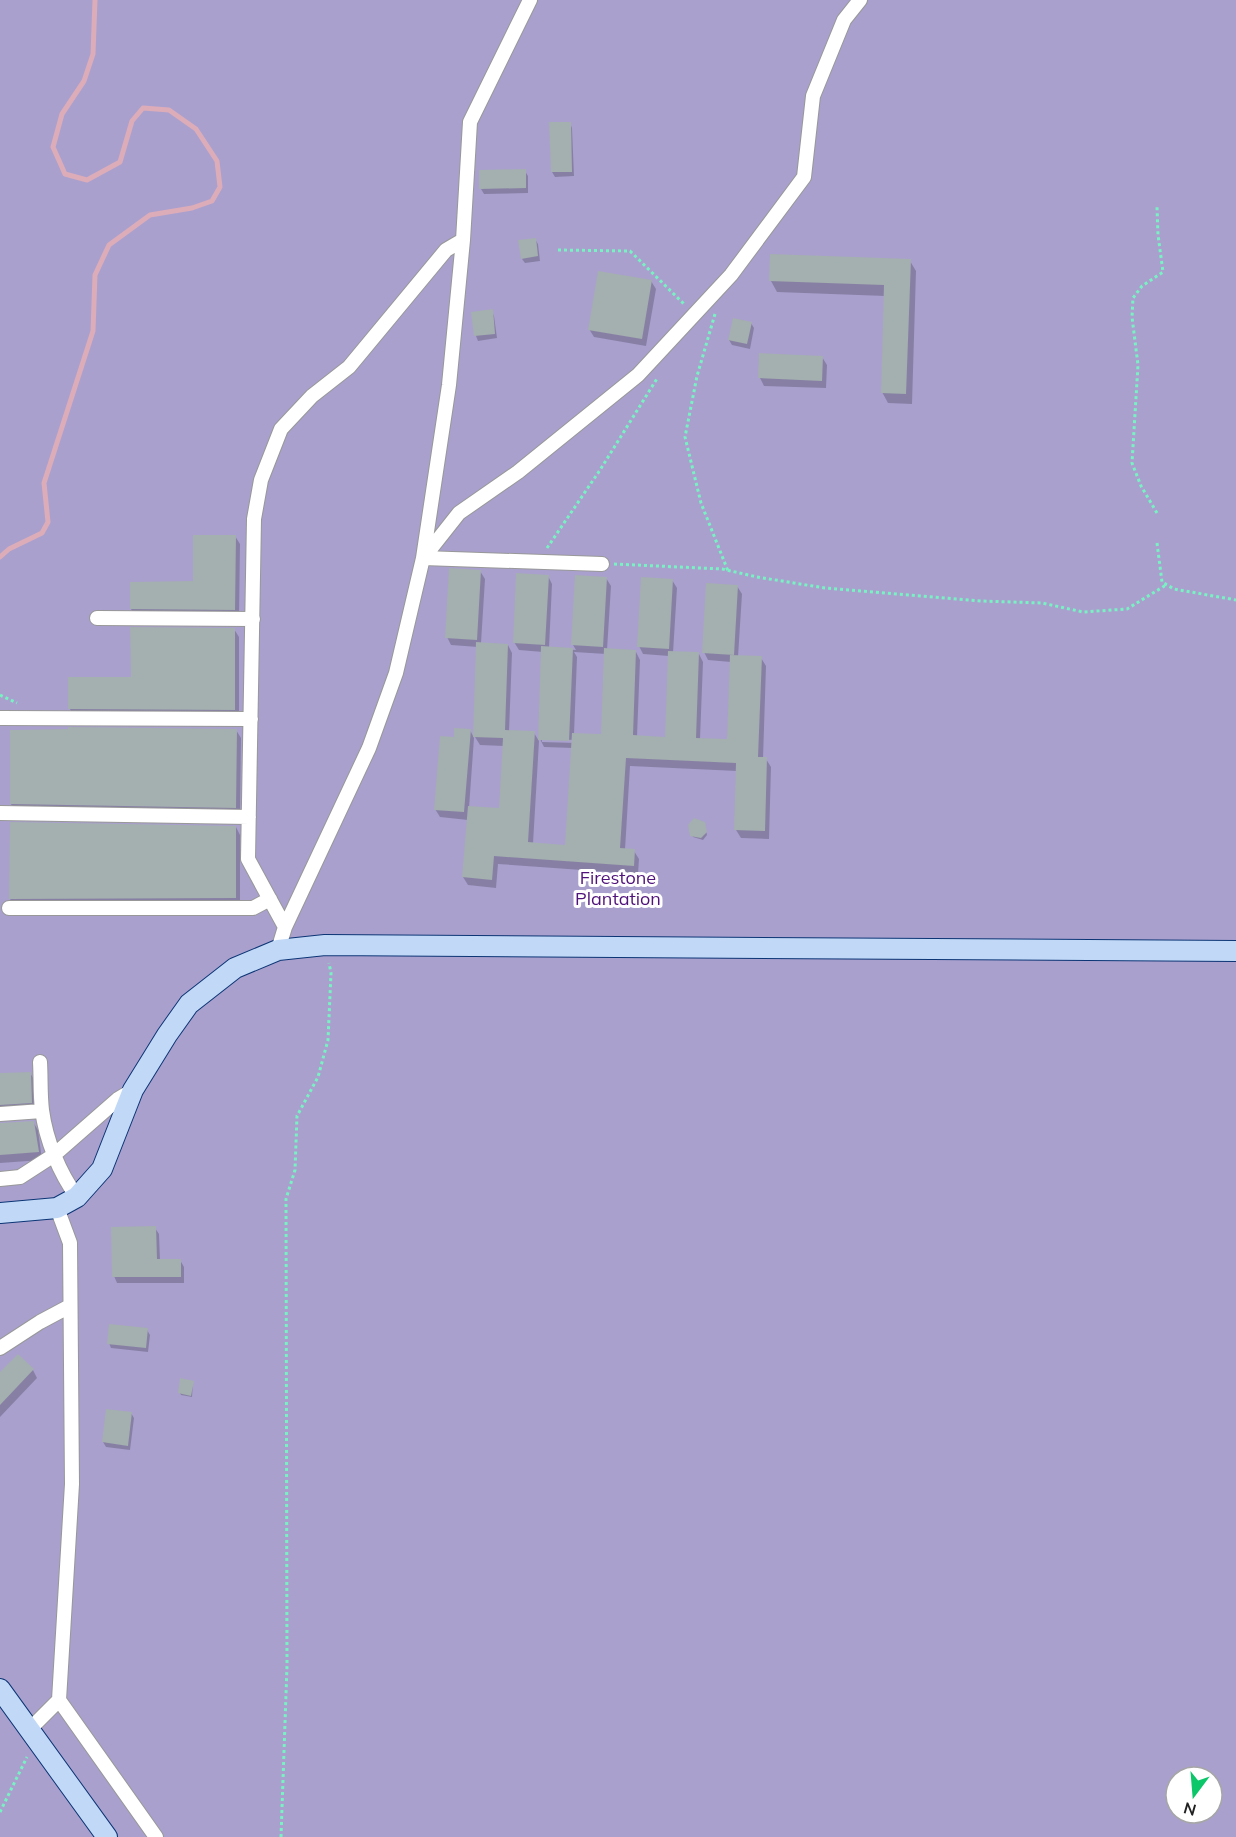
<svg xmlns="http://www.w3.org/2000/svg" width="1236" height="1837" viewBox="0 0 1236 1837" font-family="Mulish,sans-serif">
	<rect width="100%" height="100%" fill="#e9f0f1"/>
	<path fill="#a9a0ce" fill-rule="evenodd" d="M 0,0 L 1236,0 L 1236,1837 L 0,1837 ZM 1176,1777 L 1212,1777 L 1212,1813 L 1176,1813 Z"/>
	<path fill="#0003" fill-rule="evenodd" d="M 570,123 L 572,128 L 574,176 L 555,177 L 552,172 L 551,124 Z
		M 525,171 L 528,176 L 528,193 L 484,194 L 481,189 Z
		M 535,239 L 538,244 L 540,261 L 525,263 L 522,259 Z
		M 910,261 L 916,271 L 912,404 L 888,403 L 882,392 L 885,296 L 777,292 L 771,281 Z
		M 651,281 L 656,289 L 646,346 L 594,337 L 589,329 Z
		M 492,311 L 494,316 L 497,338 L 478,341 L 476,336 Z
		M 751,323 L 754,328 L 750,349 L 732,345 L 729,340 Z
		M 822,357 L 827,365 L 826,388 L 764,386 L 760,378 Z
		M 235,536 L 240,544 L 239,617 L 136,617 L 131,609 L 195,583 Z
		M 480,571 L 485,579 L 481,643 L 508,645 L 512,653 L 509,732 L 534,733 L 539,741 L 533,844 L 566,846 L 573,748 L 544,747 L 540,739 L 543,652 L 519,650 L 514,642 L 548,576 L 552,584 L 549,648 L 576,650 L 573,645 L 606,578 L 611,586 L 607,650 L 636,652 L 640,660 L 637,737 L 666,738 L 669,656 L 643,654 L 639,646 L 672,580 L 677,588 L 673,653 L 699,654 L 703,662 L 700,739 L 729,741 L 731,662 L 708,660 L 704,652 L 737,586 L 742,594 L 738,657 L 761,658 L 766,666 L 763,759 L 766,759 L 771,767 L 769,839 L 741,838 L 736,830 L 737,771 L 630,766 L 625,850 L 634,851 L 639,859 L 638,874 L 498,864 L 496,888 L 468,885 L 463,877 L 468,820 L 440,817 L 435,809 L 456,739 L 470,730 L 474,738 L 469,808 L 500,810 L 504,746 L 480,745 L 475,737 L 478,647 L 451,645 L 447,637 ZM 574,652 L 606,654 L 603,736 L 574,734 L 577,657 ZM 542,739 L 577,740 L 577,743 L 542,742 Z
		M 234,629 L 239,637 L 239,717 L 74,717 L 70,709 Z
		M 236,730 L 241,738 L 240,815 L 16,812 L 11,804 Z
		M 705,826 L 707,835 L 703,840 L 693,837 L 692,835 Z
		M 236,827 L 240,835 L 240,906 L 15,906 L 10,899 Z
		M 30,1073 L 35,1081 L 35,1110 L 0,1114 L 0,1075 Z
		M 33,1122 L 38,1130 L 42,1160 L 0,1163 L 0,1124 Z
		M 155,1228 L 159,1234 L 160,1260 L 180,1260 L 184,1267 L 184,1283 L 117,1283 L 114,1276 Z
		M 147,1330 L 150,1335 L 148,1352 L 111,1348 L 109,1343 Z
		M 18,1356 L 33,1370 L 37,1378 L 0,1417 L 0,1374 Z
		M 193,1382 L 192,1397 L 181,1395 L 180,1393 Z
		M 131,1413 L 134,1418 L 130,1450 L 106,1447 L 103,1442 Z"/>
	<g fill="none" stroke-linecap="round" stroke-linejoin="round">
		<path stroke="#dcacb9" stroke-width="5" d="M 0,557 L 9,549 L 42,533 L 48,522 L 44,483 L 93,331 L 95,275 L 109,245 L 150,215 L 192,208 L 212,201 L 220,187 L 217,161 L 196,129 L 169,110 L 143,108 L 132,121 L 120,162 L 87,180 L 65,174 L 53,147 L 62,114 L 84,81 L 93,54 L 95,0"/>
	</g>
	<path fill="#a4afaf" d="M 549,122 L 571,122 L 572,172 L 551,172 Z
		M 526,169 L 526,188 L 479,189 L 479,170 Z
		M 536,238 L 538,256 L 521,259 L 518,240 Z
		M 770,254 L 911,259 L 906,394 L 881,393 L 884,285 L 769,281 Z
		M 598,271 L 652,280 L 642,339 L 588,330 Z
		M 493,309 L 495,334 L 474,336 L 471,312 Z
		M 733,318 L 752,322 L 747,344 L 728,340 Z
		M 759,353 L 823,356 L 822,381 L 758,378 Z
		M 193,535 L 236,535 L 235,610 L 130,609 L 130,582 L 193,581 Z
		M 449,568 L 481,570 L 477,640 L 445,638 Z
		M 516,573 L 549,575 L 545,645 L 513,643 Z
		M 575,575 L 607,577 L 603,647 L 571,645 Z
		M 641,577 L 673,579 L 669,649 L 637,647 Z
		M 706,583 L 738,585 L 734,655 L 702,653 Z
		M 130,627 L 235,628 L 235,710 L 68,709 L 68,677 L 131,677 Z
		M 476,642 L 508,644 L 505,730 L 535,731 L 528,842 L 565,845 L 572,733 L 601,734 L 604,648 L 636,650 L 633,735 L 665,737 L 668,651 L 699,652 L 696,738 L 727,739 L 730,655 L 762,656 L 758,757 L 767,757 L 765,831 L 734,830 L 736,763 L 626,758 L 620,848 L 635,849 L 634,866 L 494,856 L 492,880 L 462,877 L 468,806 L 499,808 L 503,738 L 473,737 Z
		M 541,646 L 573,648 L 569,741 L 538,740 Z
		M 68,727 L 237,729 L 236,808 L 10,804 L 10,730 L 68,729 Z
		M 454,728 L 471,729 L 464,812 L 434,810 L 440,736 L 454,737 Z
		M 694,818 L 705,822 L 707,832 L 701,838 L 690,836 L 688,825 Z
		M 10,822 L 236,826 L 236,898 L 9,899 Z
		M 31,1072 L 32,1103 L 0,1105 L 0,1073 Z
		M 34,1121 L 39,1152 L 0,1155 L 0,1123 Z
		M 156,1226 L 157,1259 L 181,1259 L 181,1277 L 112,1277 L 111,1227 Z
		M 109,1324 L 148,1328 L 146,1348 L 107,1344 Z
		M 18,1354 L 34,1369 L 0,1405 L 0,1372 Z
		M 180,1378 L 194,1381 L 191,1396 L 178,1393 Z
		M 106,1409 L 132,1412 L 128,1446 L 102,1442 Z"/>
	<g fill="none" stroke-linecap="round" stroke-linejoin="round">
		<g stroke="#989898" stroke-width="16">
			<path id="street" d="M 425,556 L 459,513 L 518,472 L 638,375 L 731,275 L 804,177 L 813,96 L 844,20 L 860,0
				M 423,558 L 602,564
				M 97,618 L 253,619
				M 0,718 L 251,719
				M 0,813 L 249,817
				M 9,908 L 253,908 L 270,899
				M 285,927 L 369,748 L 396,673 L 423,558 L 449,385 L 463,240 L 470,122 L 530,0
				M 278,950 L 285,927 L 248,859 L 254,519 L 261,480 L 281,429 L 312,396 L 349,367 L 446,250 L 463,240
				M 40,1062 C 41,1078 40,1094 42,1110 C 46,1140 59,1172 77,1197
				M 0,1114 L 42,1111
				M 0,1179 L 20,1177 L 54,1155 L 118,1099 L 133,1090
				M 0,1348 L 40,1322 L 70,1306
				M 59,1700 L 156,1837
				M 29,1730 L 59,1700 L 72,1484 L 70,1243 L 57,1208"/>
		</g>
		<g stroke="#0c3575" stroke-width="22">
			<path id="secondary" d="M 0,1213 L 57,1208 L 77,1197 L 102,1169 L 133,1090 L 167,1035 L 189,1004 L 235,968 L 278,950 L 325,945 L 1236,951
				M 0,1689 L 107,1837"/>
		</g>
		<path stroke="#78f2c2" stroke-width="3" stroke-dasharray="3 3" stroke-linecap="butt" d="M 558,250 L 630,251 L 684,304
			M 715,314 L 697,376 L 685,437 L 701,503 L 728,571
			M 1157,513 L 1141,486 L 1132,463 L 1138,365 L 1132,317 L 1133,298 L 1142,286 L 1163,272 L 1158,235 L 1157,207
			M 1157,543 L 1162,582 L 1174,589 L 1236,600
			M 547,548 L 600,470 L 658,377
			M 614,564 L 722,569 L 757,577 L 825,588 L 981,601 L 1042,603 L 1083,612 L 1127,609 L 1166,585
			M 0,695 L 17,703
			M 0,1812 L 27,1757
			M 281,1837 L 287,1666 L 286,1199 L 295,1170 L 297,1116 L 318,1077 L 328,1040 L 331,973 L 329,963"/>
		<use href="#street" stroke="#fff" stroke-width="14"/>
		<use href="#secondary" stroke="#c1d9f7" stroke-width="20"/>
	</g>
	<g text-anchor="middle" stroke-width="6" stroke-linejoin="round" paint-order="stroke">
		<g font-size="18" fill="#50137c" stroke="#fff">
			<text x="618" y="884">Firestone<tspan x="618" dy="21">Plantation</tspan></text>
		</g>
	</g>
	<g transform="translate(1194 1795) rotate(196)"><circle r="28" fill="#ffffff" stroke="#a6a6a6" stroke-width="1.5"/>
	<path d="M0-4.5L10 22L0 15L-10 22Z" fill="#0cc769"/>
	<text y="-9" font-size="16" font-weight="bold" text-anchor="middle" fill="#212121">N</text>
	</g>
</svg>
